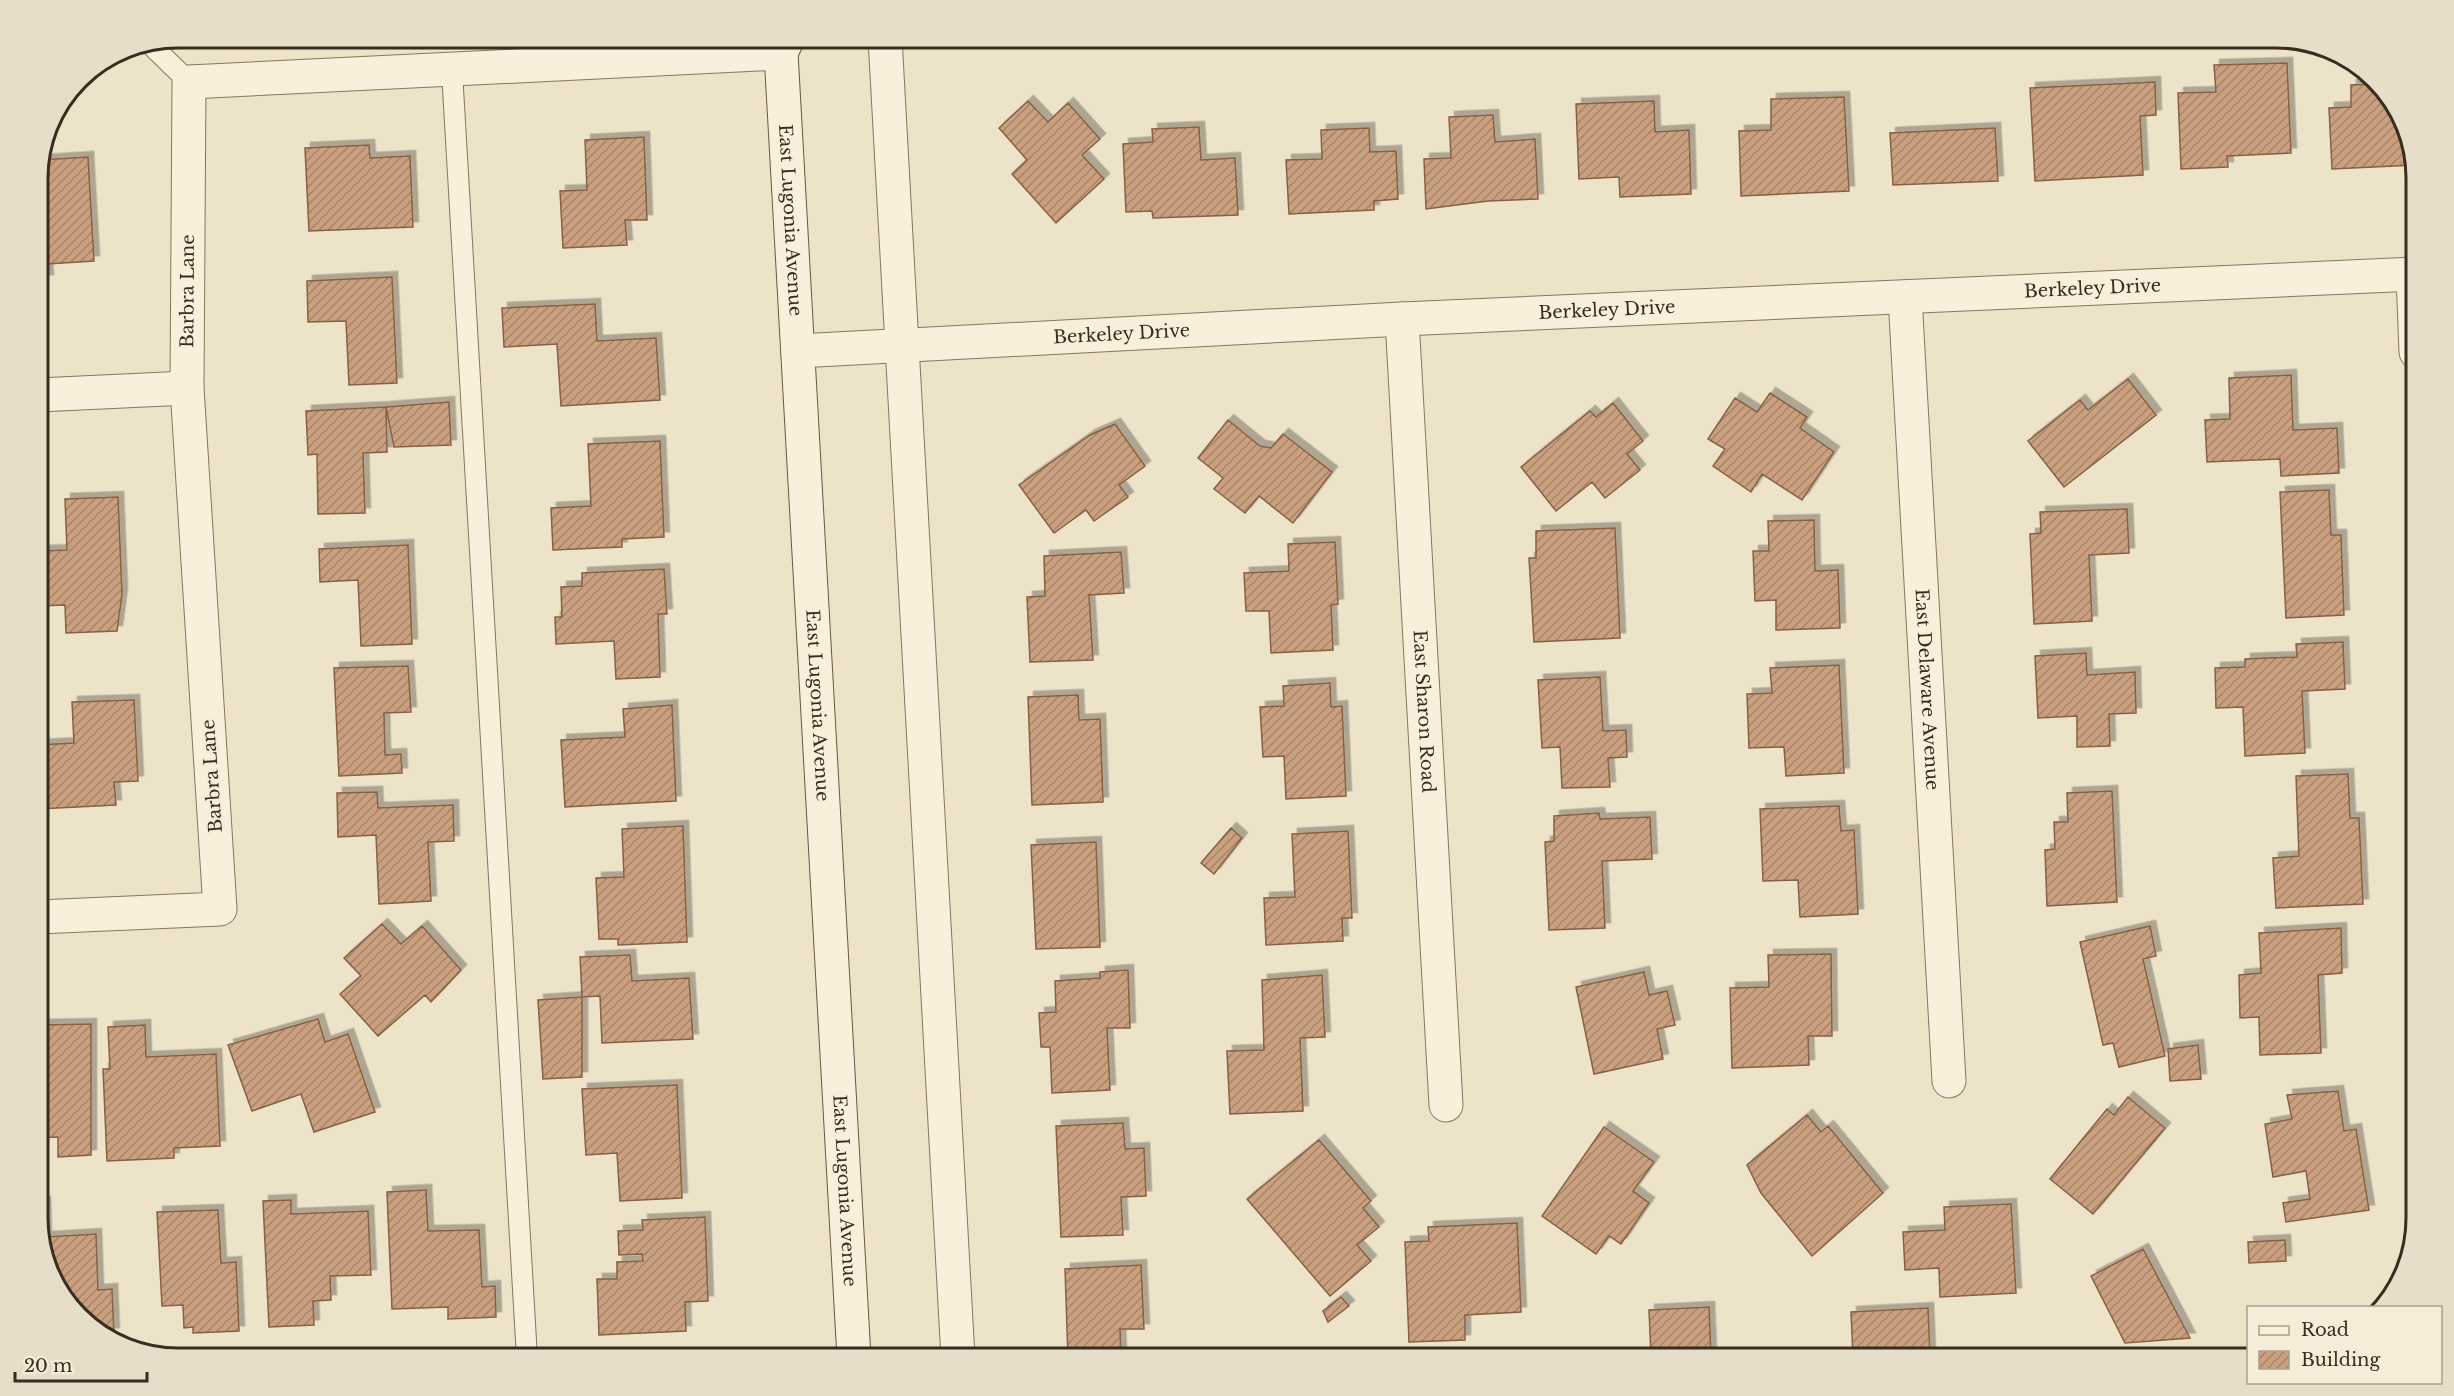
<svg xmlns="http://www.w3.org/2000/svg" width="2454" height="1396" viewBox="0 0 2454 1396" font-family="'Libre Baskerville',serif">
	<defs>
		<pattern id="building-hatch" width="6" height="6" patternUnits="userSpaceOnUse" patternTransform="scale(1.5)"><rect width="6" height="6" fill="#caa07f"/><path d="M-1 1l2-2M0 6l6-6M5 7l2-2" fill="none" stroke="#a58368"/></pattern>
		<filter id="shadow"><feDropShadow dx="5.5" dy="-5.5" stdDeviation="0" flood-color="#0004"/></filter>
	</defs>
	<rect width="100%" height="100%" fill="#ede3c8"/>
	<path fill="url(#building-hatch)" stroke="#876044" stroke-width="1.5" filter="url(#shadow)" d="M 2287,63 L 2291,153 L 2227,156 L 2228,167 L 2181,169 L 2178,93 L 2216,92 L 2214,65 Z
		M 2155,82 L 2156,115 L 2140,116 L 2143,175 L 2035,181 L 2030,88 Z
		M 2374,84 L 2397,107 L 2415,165 L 2332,169 L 2329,108 L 2351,107 L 2351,85 Z
		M 1844,97 L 1849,191 L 1741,196 L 1739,131 L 1771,130 L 1771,99 Z
		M 1028,101 L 1048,122 L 1068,103 L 1100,139 L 1082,155 L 1104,179 L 1056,223 L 1012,174 L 1027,160 L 999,128 Z
		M 1654,101 L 1655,132 L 1689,130 L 1691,194 L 1620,197 L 1619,177 L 1579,179 L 1576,104 Z
		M 1493,115 L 1495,142 L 1535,139 L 1538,199 L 1488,201 L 1426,209 L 1424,159 L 1451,158 L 1449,117 Z
		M 1199,127 L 1201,160 L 1235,158 L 1238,215 L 1153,218 L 1152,211 L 1126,212 L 1123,144 L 1153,142 L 1152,129 Z
		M 1369,128 L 1370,152 L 1396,151 L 1398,199 L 1374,201 L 1374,210 L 1289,214 L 1286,160 L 1322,159 L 1321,130 Z
		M 1995,128 L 1998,181 L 1893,185 L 1890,133 Z
		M 644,137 L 647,220 L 625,220 L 627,245 L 563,248 L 560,191 L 587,190 L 585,140 Z
		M 369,145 L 370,158 L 410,156 L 413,227 L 309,231 L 305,148 Z
		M 88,157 L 94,261 L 47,264 L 48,280 L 38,281 L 38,169 L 40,160 Z
		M 392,277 L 397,383 L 349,385 L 346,321 L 308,322 L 307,281 Z
		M 595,304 L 597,341 L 656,338 L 660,400 L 561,406 L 557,344 L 504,347 L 502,308 Z
		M 2291,375 L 2293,430 L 2337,428 L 2339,473 L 2281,476 L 2280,459 L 2207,462 L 2205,420 L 2230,419 L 2229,378 Z
		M 2128,379 L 2156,415 L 2064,487 L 2028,441 L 2080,400 L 2088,410 Z
		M 1770,393 L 1807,417 L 1800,428 L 1834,452 L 1802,500 L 1762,474 L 1751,492 L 1713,466 L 1725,449 L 1708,439 L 1735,398 L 1757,412 Z
		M 449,402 L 451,445 L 394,447 L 386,407 Z
		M 1613,403 L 1643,441 L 1627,454 L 1640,470 L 1605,498 L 1592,482 L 1556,511 L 1521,467 L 1590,411 L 1596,417 Z
		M 386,407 L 387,452 L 363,453 L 365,513 L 318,514 L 317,454 L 308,455 L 306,411 Z
		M 1228,420 L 1260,446 L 1271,448 L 1283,434 L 1332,472 L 1293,523 L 1259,496 L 1245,513 L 1214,489 L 1223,478 L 1198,458 Z
		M 1115,424 L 1145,466 L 1119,485 L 1128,497 L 1094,521 L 1086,510 L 1054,533 L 1019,485 L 1090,435 Z
		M 660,441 L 664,537 L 622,539 L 622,547 L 553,550 L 551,508 L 591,506 L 588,444 Z
		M 2329,490 L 2331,535 L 2341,535 L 2344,615 L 2286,618 L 2280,492 Z
		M 118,497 L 122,594 L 117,631 L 66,633 L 65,605 L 38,606 L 38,551 L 67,550 L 65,499 Z
		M 2127,509 L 2129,553 L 2089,555 L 2092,621 L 2034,624 L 2030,534 L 2041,533 L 2040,512 Z
		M 1814,520 L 1815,571 L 1838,570 L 1840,628 L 1776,630 L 1776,600 L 1755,601 L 1753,551 L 1769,551 L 1768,521 Z
		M 1615,528 L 1620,638 L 1534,642 L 1529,558 L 1536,558 L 1536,531 Z
		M 1335,542 L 1338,604 L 1331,605 L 1333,650 L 1271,653 L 1269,611 L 1246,611 L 1244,573 L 1289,571 L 1288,544 Z
		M 408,545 L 412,644 L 361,646 L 358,580 L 320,582 L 319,549 Z
		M 1121,552 L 1124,593 L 1089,595 L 1093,660 L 1030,662 L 1027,597 L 1045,596 L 1044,556 Z
		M 664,569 L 667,614 L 658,614 L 660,677 L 616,679 L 614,641 L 556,644 L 555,617 L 562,617 L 561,587 L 582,586 L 582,573 Z
		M 2343,642 L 2345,689 L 2302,691 L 2305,753 L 2245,756 L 2243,707 L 2216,708 L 2215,668 L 2245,667 L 2245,659 L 2297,657 L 2296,644 Z
		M 2086,653 L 2087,675 L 2135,672 L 2136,713 L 2109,714 L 2110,746 L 2077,747 L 2077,716 L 2038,718 L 2035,656 Z
		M 1839,665 L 1844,773 L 1786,776 L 1784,747 L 1749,748 L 1747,694 L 1772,693 L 1770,668 Z
		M 408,666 L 411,712 L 384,713 L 385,755 L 401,754 L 402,773 L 339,776 L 334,668 Z
		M 1600,677 L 1603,731 L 1626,730 L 1627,757 L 1608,758 L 1610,787 L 1562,788 L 1560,747 L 1542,748 L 1538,680 Z
		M 1330,683 L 1331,707 L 1342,706 L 1346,796 L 1286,799 L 1284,756 L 1263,757 L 1260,707 L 1284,706 L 1283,686 Z
		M 1078,695 L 1079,720 L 1100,719 L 1103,802 L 1032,805 L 1028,697 Z
		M 134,700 L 138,781 L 114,782 L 116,805 L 38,809 L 38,745 L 74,743 L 72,702 Z
		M 672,705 L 676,801 L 565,807 L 561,740 L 625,737 L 623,709 Z
		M 2348,774 L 2350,818 L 2359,818 L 2363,904 L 2276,908 L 2273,858 L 2299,856 L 2296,776 Z
		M 2112,791 L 2117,902 L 2047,906 L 2045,850 L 2055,849 L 2054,822 L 2068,822 L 2067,793 Z
		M 377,792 L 378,808 L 453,805 L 454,841 L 428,842 L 431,901 L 379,904 L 376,835 L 338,837 L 337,793 Z
		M 1839,806 L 1841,831 L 1854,830 L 1858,914 L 1800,917 L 1798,880 L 1763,881 L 1760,809 Z
		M 1599,813 L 1600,819 L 1650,817 L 1652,859 L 1602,861 L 1605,928 L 1549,930 L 1545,842 L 1554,841 L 1554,816 Z
		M 683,826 L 687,942 L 618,945 L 618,939 L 599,939 L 596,878 L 624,877 L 622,829 Z
		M 1231,828 L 1242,838 L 1214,874 L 1201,863 Z
		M 1348,831 L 1352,918 L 1342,918 L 1343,941 L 1266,945 L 1264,898 L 1295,897 L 1292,834 Z
		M 1096,842 L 1100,947 L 1036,949 L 1031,845 Z
		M 382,924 L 401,944 L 422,926 L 461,970 L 431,1002 L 425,995 L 378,1036 L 340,994 L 361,976 L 344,958 Z
		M 2150,926 L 2156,956 L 2143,959 L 2165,1056 L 2119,1067 L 2113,1043 L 2103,1045 L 2080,942 Z
		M 2341,928 L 2342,973 L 2318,975 L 2321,1053 L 2260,1055 L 2259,1017 L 2240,1018 L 2239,975 L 2261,973 L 2259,933 Z
		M 1831,954 L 1832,1036 L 1808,1036 L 1809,1065 L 1732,1068 L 1730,988 L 1769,987 L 1768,955 Z
		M 630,955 L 632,981 L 689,978 L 693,1039 L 602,1043 L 600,996 L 582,997 L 580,957 Z
		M 1128,970 L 1130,1028 L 1107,1028 L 1110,1090 L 1052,1093 L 1050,1047 L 1041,1047 L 1039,1013 L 1056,1012 L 1055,981 L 1100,978 L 1100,972 Z
		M 1644,972 L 1649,995 L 1667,991 L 1675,1025 L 1657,1029 L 1663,1059 L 1594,1074 L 1576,987 Z
		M 1322,975 L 1325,1037 L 1300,1038 L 1303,1111 L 1230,1114 L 1227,1051 L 1264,1050 L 1262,980 Z
		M 582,997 L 582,1077 L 543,1079 L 538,1000 Z
		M 318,1019 L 325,1042 L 348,1034 L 375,1112 L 314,1132 L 301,1094 L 252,1111 L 228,1045 Z
		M 91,1024 L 91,1155 L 58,1157 L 58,1137 L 38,1138 L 38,1025 Z
		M 145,1025 L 146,1057 L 216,1054 L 220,1146 L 174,1148 L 174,1158 L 107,1161 L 103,1069 L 110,1069 L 108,1027 Z
		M 2198,1045 L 2201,1079 L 2170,1081 L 2168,1049 Z
		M 677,1085 L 682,1198 L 620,1201 L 617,1153 L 586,1155 L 582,1089 Z
		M 2338,1091 L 2344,1131 L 2356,1129 L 2369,1210 L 2286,1222 L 2283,1203 L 2310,1199 L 2306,1171 L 2273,1177 L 2265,1124 L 2292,1119 L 2287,1095 Z
		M 2128,1097 L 2165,1128 L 2093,1214 L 2050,1179 L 2107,1109 L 2114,1115 Z
		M 1807,1115 L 1821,1132 L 1828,1126 L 1883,1193 L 1812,1256 L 1761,1193 L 1747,1165 Z
		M 1123,1123 L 1125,1149 L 1144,1148 L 1146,1196 L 1121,1197 L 1123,1235 L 1061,1237 L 1056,1126 Z
		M 1604,1127 L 1654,1162 L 1633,1191 L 1649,1203 L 1621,1244 L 1609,1236 L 1596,1254 L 1542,1216 Z
		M 1319,1140 L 1371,1201 L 1363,1208 L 1379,1227 L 1357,1245 L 1371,1261 L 1330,1296 L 1247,1199 Z
		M 426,1190 L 428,1231 L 479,1230 L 482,1287 L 495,1286 L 496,1317 L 448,1319 L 448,1307 L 392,1309 L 387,1192 Z
		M 291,1200 L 291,1214 L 368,1211 L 371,1275 L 330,1276 L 331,1300 L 313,1301 L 314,1325 L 269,1327 L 263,1201 Z
		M 38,1202 L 45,1202 L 46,1237 L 96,1234 L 98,1290 L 112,1289 L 114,1333 L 102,1334 L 79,1313 L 78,1299 L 65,1300 L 61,1296 L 38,1227 Z
		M 2011,1204 L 2016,1293 L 1940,1297 L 1939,1268 L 1905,1270 L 1903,1232 L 1945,1230 L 1944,1207 Z
		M 218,1210 L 221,1263 L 236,1262 L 239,1331 L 193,1333 L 193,1327 L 184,1328 L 183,1305 L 162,1306 L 157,1212 Z
		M 705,1217 L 708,1301 L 685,1302 L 686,1331 L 599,1335 L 597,1279 L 617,1279 L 617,1262 L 643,1261 L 642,1254 L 619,1255 L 618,1231 L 643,1230 L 642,1220 Z
		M 1517,1223 L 1521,1312 L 1465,1315 L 1465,1340 L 1409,1342 L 1405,1242 L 1429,1241 L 1428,1227 Z
		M 2285,1240 L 2286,1261 L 2249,1263 L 2248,1242 Z
		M 2143,1249 L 2190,1338 L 2125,1343 L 2091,1276 Z
		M 1141,1265 L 1144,1329 L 1120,1329 L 1121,1358 L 1068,1358 L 1065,1269 Z
		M 1341,1297 L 1349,1306 L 1328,1322 L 1323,1311 Z
		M 1709,1307 L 1711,1355 L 1651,1357 L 1649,1310 Z
		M 1928,1308 L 1930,1354 L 1853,1357 L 1851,1312 Z"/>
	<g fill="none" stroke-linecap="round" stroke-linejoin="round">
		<g stroke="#89755d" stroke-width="22">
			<path id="service" d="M 149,43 L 189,82
				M 452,71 L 527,1358"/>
		</g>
		<g stroke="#89755d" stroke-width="35">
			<g id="minor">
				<path d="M 885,38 L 958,1358"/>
				<path d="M 2413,275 L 2416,352"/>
				<path id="s1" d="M 1905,297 L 1949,1081"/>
				<path id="s2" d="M 1402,319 L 1446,1105"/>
				<path id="s3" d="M 798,351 L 1402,319 L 2416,274"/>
				<path d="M 38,395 L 187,388"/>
				<path id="s4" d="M 38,917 L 220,909 L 187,388 L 189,82 L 781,53"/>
			</g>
		</g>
		<g stroke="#6b5640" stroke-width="35">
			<g id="secondary">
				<path id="s5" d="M 788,38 L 781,53 L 854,1358"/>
			</g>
		</g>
		<use href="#service" stroke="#f8f0db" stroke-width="20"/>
		<use href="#minor" stroke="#f8f0db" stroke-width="33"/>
		<use href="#secondary" stroke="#f8f0db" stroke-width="33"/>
	</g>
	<g text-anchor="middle" stroke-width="5" stroke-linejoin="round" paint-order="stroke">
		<g font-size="18" fill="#3a2d20" stroke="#f5edd7">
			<text dy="6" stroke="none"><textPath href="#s5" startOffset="184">East Lugonia Avenue</textPath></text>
			<text dy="6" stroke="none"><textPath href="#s3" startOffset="1296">Berkeley Drive</textPath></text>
			<text dy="6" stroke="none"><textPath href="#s4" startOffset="801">Barbra Lane</textPath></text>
			<text dy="6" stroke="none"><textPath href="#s3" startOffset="810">Berkeley Drive</textPath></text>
			<text dy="6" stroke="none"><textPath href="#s3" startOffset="324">Berkeley Drive</textPath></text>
			<text dy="6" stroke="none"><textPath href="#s1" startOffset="393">East Delaware Avenue</textPath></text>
			<text dy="6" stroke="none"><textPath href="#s5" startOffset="670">East Lugonia Avenue</textPath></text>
			<text dy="6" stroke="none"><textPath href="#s2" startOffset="393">East Sharon Road</textPath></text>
			<text transform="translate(212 776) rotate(-94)" y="6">Barbra Lane</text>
			<text dy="6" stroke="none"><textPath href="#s5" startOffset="1156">East Lugonia Avenue</textPath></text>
		</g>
	</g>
	<path d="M0 0H2454V1396H0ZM178 48H2276A130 130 0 0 1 2406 178V1218A130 130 0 0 1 2276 1348H178A130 130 0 0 1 48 1218V178A130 130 0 0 1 178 48Z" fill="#e6dec8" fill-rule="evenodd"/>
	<path fill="none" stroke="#3a2d20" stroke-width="3" d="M178 48H2276A130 130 0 0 1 2406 178V1218A130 130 0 0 1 2276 1348H178A130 130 0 0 1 48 1218V178A130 130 0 0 1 178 48Z"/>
	<rect x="2247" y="1306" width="195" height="78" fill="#f5edd7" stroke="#aaa08e" stroke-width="1.5"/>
	<rect x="2259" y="1326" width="30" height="9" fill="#f8f0db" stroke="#aaa08e" stroke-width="1.5"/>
	<text x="2301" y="1336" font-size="18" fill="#3a2d20">Road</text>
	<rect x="2259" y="1351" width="30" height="18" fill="url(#building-hatch)" stroke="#aaa08e" stroke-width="1.5"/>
	<text x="2301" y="1366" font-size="18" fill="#3a2d20">Building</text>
	<path d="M15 1372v9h132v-9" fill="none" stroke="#3a2d20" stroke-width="3"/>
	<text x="24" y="1372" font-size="18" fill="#3a2d20" stroke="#f5edd7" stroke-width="4.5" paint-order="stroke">20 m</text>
</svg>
